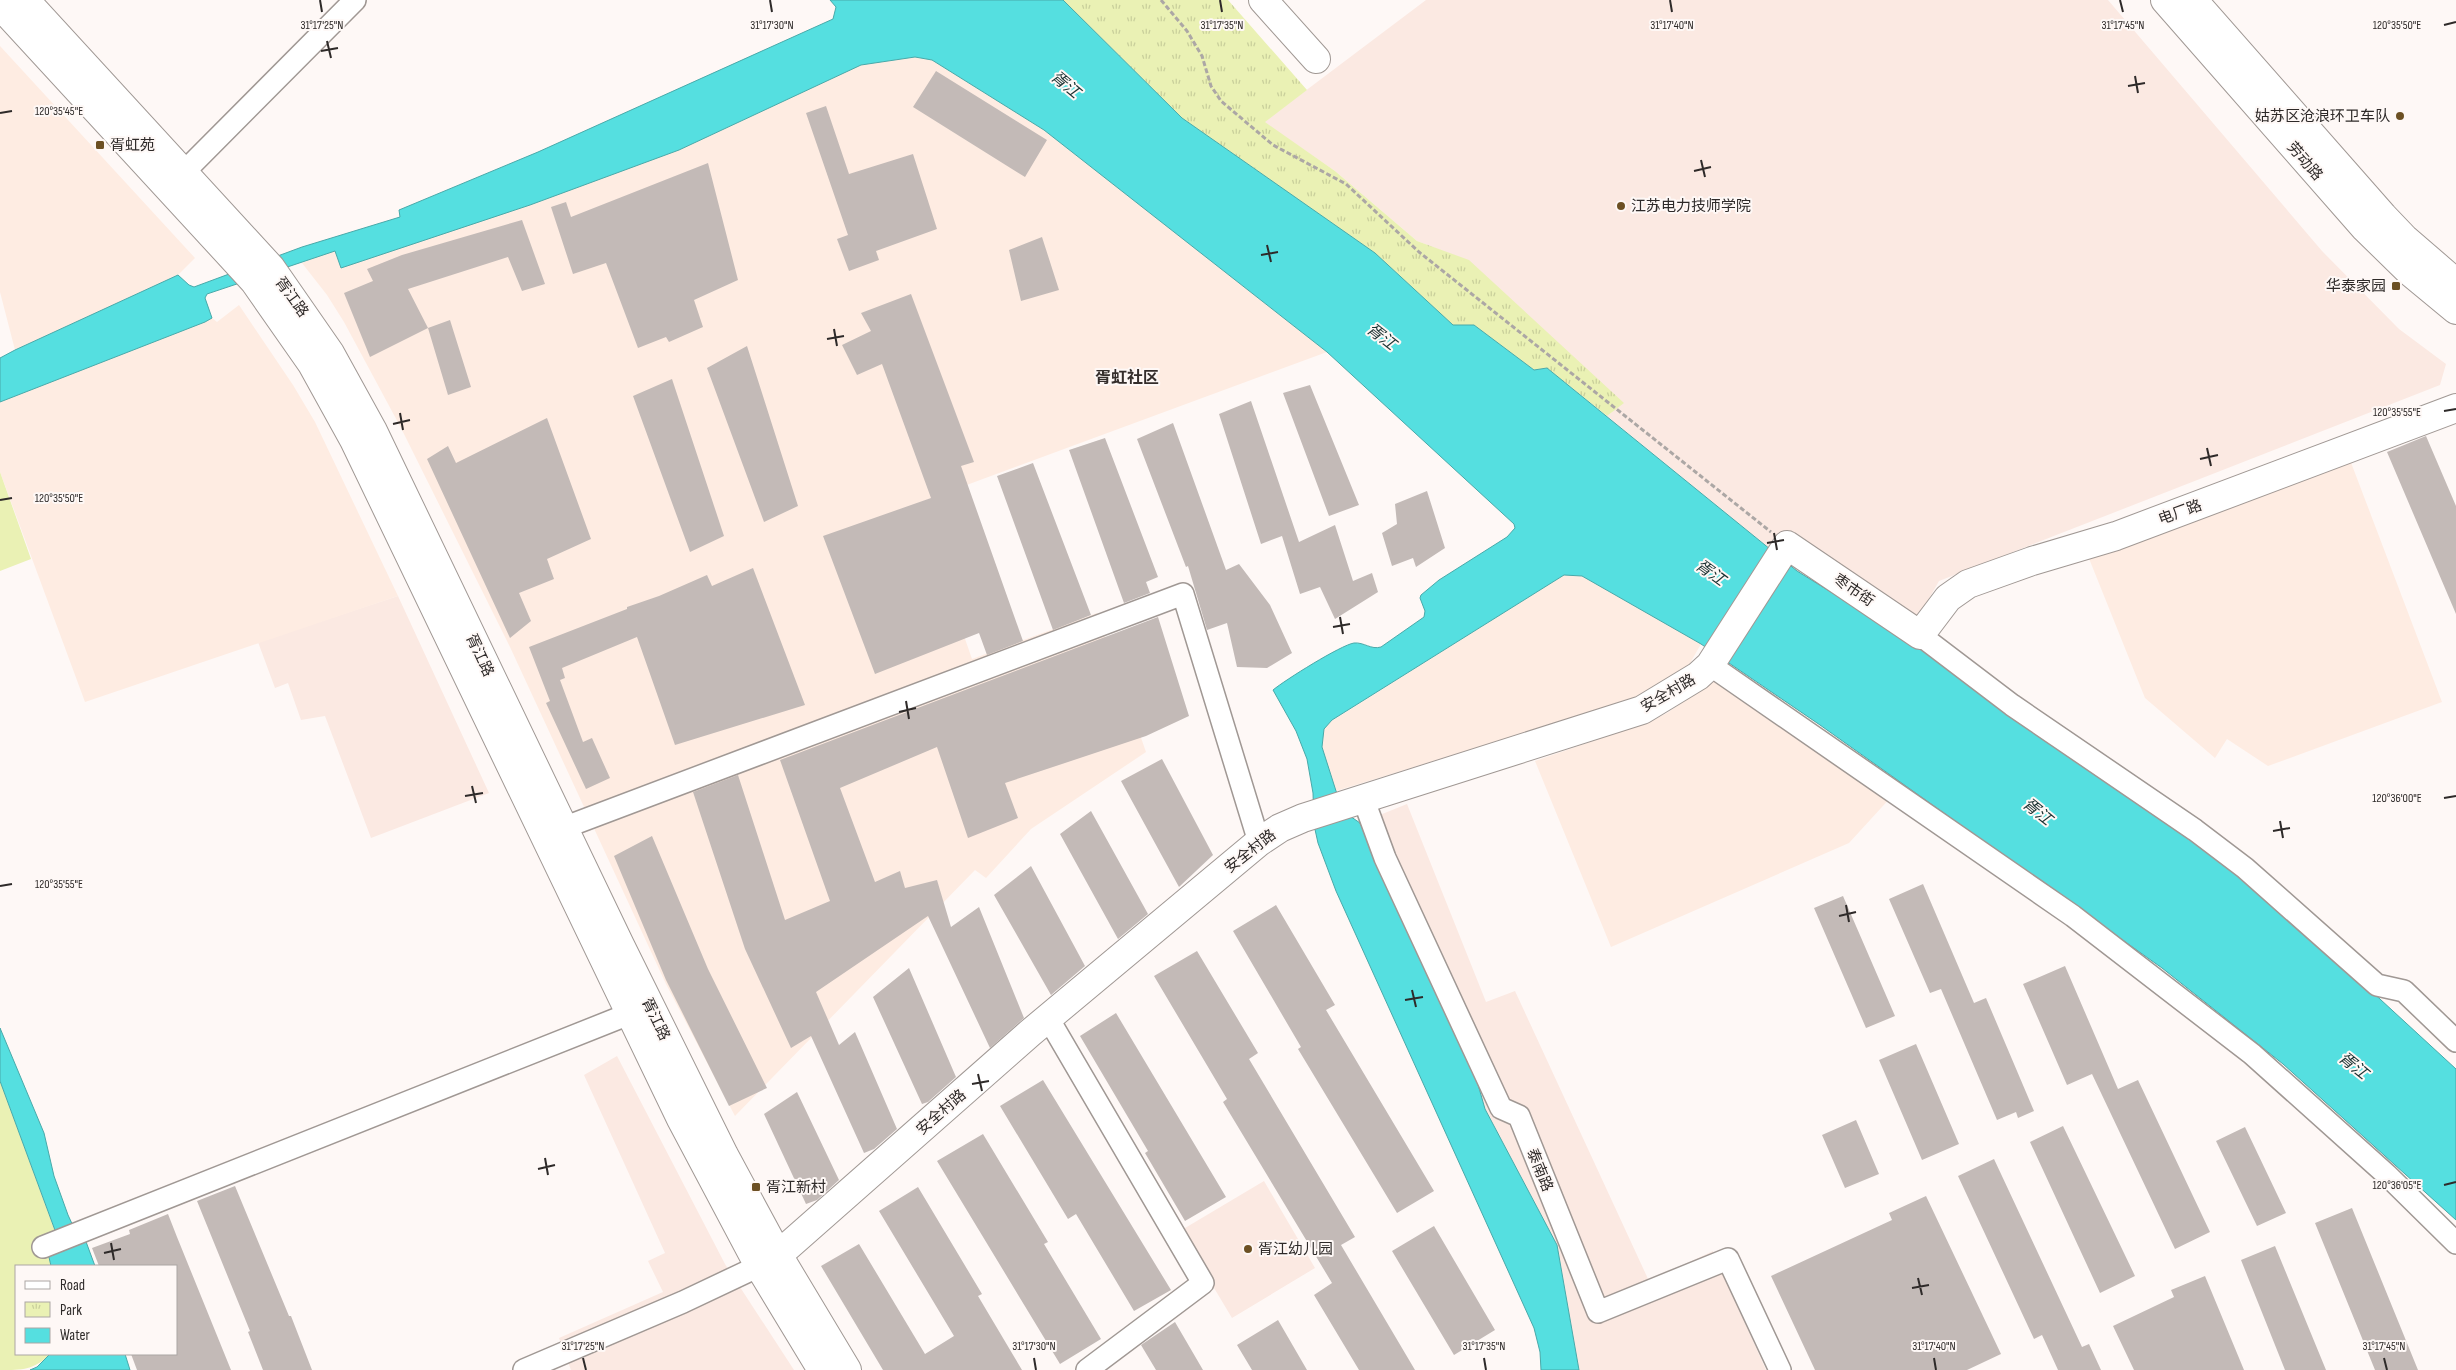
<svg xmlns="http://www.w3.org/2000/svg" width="2456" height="1370" viewBox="0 0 2456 1370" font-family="'Sofia Sans Condensed','Noto Sans SC',sans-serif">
	<defs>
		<pattern id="park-tufts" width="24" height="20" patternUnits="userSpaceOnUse" patternTransform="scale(1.25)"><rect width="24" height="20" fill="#eaf1b4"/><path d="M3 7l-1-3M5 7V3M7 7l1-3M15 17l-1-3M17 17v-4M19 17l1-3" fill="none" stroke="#c9cf9b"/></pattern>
	</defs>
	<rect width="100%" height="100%" fill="#fef8f6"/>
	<path fill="#fbe9e2" d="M 1426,0 L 2108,0 L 2322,251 L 2399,329 L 2446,364 L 2440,385 L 1939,581 L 1906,639 L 1797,571 L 1607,416 L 1623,403 L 1469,261 L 1417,241 L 1335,171 L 1264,122 Z
		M 398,596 L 489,793 L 371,838 L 325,716 L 301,720 L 288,683 L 275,688 L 258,642 Z
		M 1407,804 L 1486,1002 L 1515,991 L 1649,1281 L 1713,1251 L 1766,1370 L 1579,1370 L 1557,1245 L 1485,1109 L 1477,1081 L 1360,823 Z
		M 617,1056 L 725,1264 L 794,1370 L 571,1370 L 559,1338 L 663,1292 L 648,1261 L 665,1253 L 584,1075 Z
		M 1264,1181 L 1315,1268 L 1232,1318 L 1180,1231 Z"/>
	<path fill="#feece2" d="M 0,46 L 195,258 L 178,275 L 15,350 L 0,292 Z
		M 915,57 L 932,60 L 1044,130 L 1327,352 L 918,503 L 972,659 L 1097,613 L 1146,752 L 1031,829 L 986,878 L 975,870 L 735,1116 L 666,984 L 510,647 L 401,428 L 344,322 L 327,295 L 302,263 L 335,250 L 341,268 L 860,65 Z
		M 239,305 L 293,385 L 315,422 L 398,596 L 85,702 L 0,472 L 0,402 L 212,318 L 217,322 Z
		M 2347,452 L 2442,702 L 2268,766 L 2227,739 L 2215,758 L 2145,698 L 2086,551 Z
		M 1564,575 L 1582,576 L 1701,644 L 1689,665 L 1649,692 L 1632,700 L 1336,791 L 1322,747 L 1324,729 L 1327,724 Z
		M 1727,662 L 1903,784 L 1849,843 L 1611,947 L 1535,761 L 1651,721 L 1667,713 L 1698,692 Z"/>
	<path fill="#eaf1b4" d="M 0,472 L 31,559 L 0,571 Z
		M 0,1081 L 56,1234 L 48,1253 L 51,1266 L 16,1266 L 16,1354 L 50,1354 C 34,1370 23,1370 0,1370 Z"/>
	<path fill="url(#park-tufts)" d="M 1063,0 L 1228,0 L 1307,90 L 1265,122 L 1335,171 L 1417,241 L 1469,260 L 1624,403 L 1607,416 L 1547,368 L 1534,370 L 1474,325 L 1453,325 L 1375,253 L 1182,118 Z"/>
	<path fill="#55dfe0" stroke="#49a9a9" d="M 830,0 L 1063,0 L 1182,118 L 1375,253 L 1453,325 L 1474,325 L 1534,370 L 1547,368 L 1797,571 L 1897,633 L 2194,835 L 2305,930 L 2456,1069 L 2456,1220 L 2283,1064 L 2162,968 L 1820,725 L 1701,644 L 1582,576 L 1564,575 L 1332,720 L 1324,729 L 1322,747 L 1336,791 L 1347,814 L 1360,823 L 1477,1081 L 1485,1109 L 1557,1245 L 1579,1370 L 1541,1370 L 1540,1352 L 1534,1328 L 1336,891 L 1318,843 L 1314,825 L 1313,793 L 1307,759 L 1296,731 L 1273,690 C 1285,680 1341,645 1354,643 C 1364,642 1371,650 1381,647 L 1424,617 L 1425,611 L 1420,598 L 1421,595 L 1439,580 L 1507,537 L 1515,528 L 1514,524 L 1327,352 L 1044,130 L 932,60 L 915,57 L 861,65 L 679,150 L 530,205 L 341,268 L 335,251 L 207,294 L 205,298 L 212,318 L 205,322 L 0,402 L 0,358 L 15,350 L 178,275 L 189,285 L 194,287 L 302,247 L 400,217 L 399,210 L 538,152 L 833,19 L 836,7 Z
		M 0,1028 L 44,1133 L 54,1176 L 68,1215 L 74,1228 L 85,1239 L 95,1266 L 51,1266 L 48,1253 L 56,1233 L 0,1081 Z
		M 50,1354 L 125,1354 L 130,1370 L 30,1370 L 37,1367 Z"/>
	<path fill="#c3bab7" d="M 936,71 L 1047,140 L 1025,177 L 913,107 Z
		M 826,106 L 849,174 L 913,154 L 937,229 L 876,251 L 879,260 L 849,271 L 837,239 L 848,235 L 806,113 Z
		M 708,163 L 738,280 L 694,300 L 703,327 L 669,342 L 666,337 L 638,348 L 606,263 L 573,274 L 551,207 L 566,202 L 571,217 Z
		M 522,220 L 545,284 L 522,291 L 508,257 L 408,289 L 428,328 L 370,357 L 344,293 L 373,281 L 367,269 L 402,255 Z
		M 1042,237 L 1059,290 L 1021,301 L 1009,250 Z
		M 911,294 L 974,462 L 961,466 L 1023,641 L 987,655 L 979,633 L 875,674 L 823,536 L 931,498 L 882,364 L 857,375 L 842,345 L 871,331 L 861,313 Z
		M 450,320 L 471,387 L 448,395 L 428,328 Z
		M 747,346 L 798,506 L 764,522 L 707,368 Z
		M 672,379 L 724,536 L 690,552 L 633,396 Z
		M 1310,385 L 1359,505 L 1329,516 L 1283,393 Z
		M 1251,401 L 1299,542 L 1335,525 L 1353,581 L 1372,573 L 1378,592 L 1335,619 L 1320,587 L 1300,594 L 1282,536 L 1261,544 L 1219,414 Z
		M 547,418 L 591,539 L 547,559 L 554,579 L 519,593 L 531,621 L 510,638 L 427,459 L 448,446 L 456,463 Z
		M 1173,423 L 1226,570 L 1239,564 L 1270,605 L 1292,653 L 1267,668 L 1237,667 L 1227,623 L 1207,630 L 1188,566 L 1186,567 L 1137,439 Z
		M 2426,436 L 2456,506 L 2456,614 L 2387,452 Z
		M 1105,438 L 1158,577 L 1146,582 L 1150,593 L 1124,603 L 1069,450 Z
		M 1033,463 L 1091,615 L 1053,630 L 997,476 Z
		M 1427,491 L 1445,548 L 1416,567 L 1413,558 L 1392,566 L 1382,533 L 1397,524 L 1395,504 Z
		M 753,568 L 805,705 L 675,745 L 637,637 L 562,668 L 565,678 L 560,680 L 583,742 L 592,738 L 610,778 L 586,789 L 546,703 L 550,701 L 529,647 L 627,609 L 627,607 L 659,596 L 707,575 L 712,586 Z
		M 1158,617 L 1189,716 L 1146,736 L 1005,783 L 1018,818 L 968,838 L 937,747 L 840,788 L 875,882 L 900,871 L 905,888 L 937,880 L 951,927 L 979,907 L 1024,1018 L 990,1048 L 928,916 L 816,992 L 839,1045 L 855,1032 L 897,1129 L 874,1149 L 864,1153 L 811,1036 L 791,1048 L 745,949 L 693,792 L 738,775 L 785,920 L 830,901 L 780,760 Z
		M 1162,759 L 1213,855 L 1179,887 L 1121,781 Z
		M 1091,811 L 1148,914 L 1118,939 L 1060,834 Z
		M 652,836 L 708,969 L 767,1088 L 729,1106 L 666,980 L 614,856 Z
		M 1031,866 L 1085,966 L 1051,995 L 994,895 Z
		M 1923,884 L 1974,1003 L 1986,998 L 2034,1111 L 2018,1118 L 2016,1112 L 1997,1120 L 1941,989 L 1930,993 L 1889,899 Z
		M 1843,896 L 1895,1016 L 1866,1028 L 1814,908 Z
		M 1276,905 L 1335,1005 L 1326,1010 L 1434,1191 L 1397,1213 L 1298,1049 L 1301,1047 L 1233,931 Z
		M 1197,951 L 1258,1053 L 1249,1059 L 1355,1237 L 1341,1245 L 1415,1370 L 1359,1370 L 1314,1295 L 1332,1283 L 1223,1102 L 1227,1099 L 1154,976 Z
		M 2065,966 L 2118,1089 L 2138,1080 L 2210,1232 L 2175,1249 L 2092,1074 L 2067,1085 L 2023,984 Z
		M 909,968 L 956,1077 L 928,1102 L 922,1104 L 873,997 Z
		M 1116,1013 L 1226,1197 L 1185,1221 L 1145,1153 L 1148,1151 L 1080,1036 Z
		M 1916,1044 L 1959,1144 L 1922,1160 L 1879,1060 Z
		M 1043,1080 L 1171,1290 L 1134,1311 L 1076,1214 L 1068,1219 L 1000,1106 Z
		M 797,1092 L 839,1180 L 817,1200 L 806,1204 L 764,1114 Z
		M 1856,1120 L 1879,1174 L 1845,1188 L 1822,1135 Z
		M 2063,1126 L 2135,1276 L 2100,1293 L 2030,1142 Z
		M 2245,1127 L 2286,1213 L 2257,1226 L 2216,1141 Z
		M 983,1134 L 1048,1242 L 1044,1244 L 1101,1339 L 1060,1364 L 937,1161 Z
		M 1994,1159 L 2082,1347 L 2089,1344 L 2101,1370 L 2058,1370 L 2042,1335 L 2034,1339 L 1958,1176 Z
		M 235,1186 L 289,1316 L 291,1316 L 312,1370 L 263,1370 L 248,1332 L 250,1331 L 197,1201 Z
		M 918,1187 L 982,1294 L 978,1296 L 1022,1370 L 883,1370 L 821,1266 L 859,1244 L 925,1354 L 954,1336 L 879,1211 Z
		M 1926,1196 L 2001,1354 L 1967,1370 L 1815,1370 L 1771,1276 L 1892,1220 L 1889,1213 Z
		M 2352,1208 L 2418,1370 L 2375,1370 L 2315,1223 Z
		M 168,1214 L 177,1237 L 231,1370 L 137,1370 L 131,1354 L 176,1354 L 176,1266 L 99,1266 L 92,1248 L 130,1234 L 129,1230 Z
		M 1434,1226 L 1495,1330 L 1454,1355 L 1392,1251 Z
		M 2275,1246 L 2326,1370 L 2285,1370 L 2241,1260 Z
		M 2205,1276 L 2244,1370 L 2134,1370 L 2113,1326 L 2174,1297 L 2171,1290 Z
		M 1278,1320 L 1307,1370 L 1252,1370 L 1237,1345 Z
		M 1175,1322 L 1203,1370 L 1156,1370 L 1141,1345 Z"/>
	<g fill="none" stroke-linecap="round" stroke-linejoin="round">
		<g stroke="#a09894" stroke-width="24">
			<path id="minor" d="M 184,172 L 355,0
				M 1920,635 L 2012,705 L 2195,830 L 2245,868 L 2377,985 L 2404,991 L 2456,1041
				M 1710,665 L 2073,916 L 2252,1054 L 2387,1175 L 2456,1243
				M 1363,798 L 1385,858 L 1501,1108 L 1519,1116 L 1598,1312 L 1728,1259 L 1780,1370
				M 563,828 L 1183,594 L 1259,842
				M 1048,1018 L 1203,1283 L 1087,1370
				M 43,1247 L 629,1014
				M 524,1370 L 683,1302 L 759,1266"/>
		</g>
		<g stroke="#a09894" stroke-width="30">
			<path id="tertiary" d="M 1263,0 L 1316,59
				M 759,1266 L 778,1255 L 1030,1033 L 1259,842 L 1280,828 L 1303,818 L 1642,710 L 1698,676 L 1710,665 L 1787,545 L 1920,635 L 1948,598 L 1968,584 L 2032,561 L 2116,536 L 2456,408"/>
		</g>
		<g stroke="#a09894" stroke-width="30">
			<path id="secondary" d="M 25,0 L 271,268 L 330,353 L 373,431 L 620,945 L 724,1155 L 778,1255 L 847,1370
				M 2165,0 L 2365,228 L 2410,272 L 2456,310
				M 2193,0 L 2383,216 L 2404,238 L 2456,283
				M 0,5 L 254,281 L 312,364 L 354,440 L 681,1119 L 759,1266 L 822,1370"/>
		</g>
		<path stroke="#aca7a5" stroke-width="3" stroke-dasharray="5 2.5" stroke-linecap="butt" d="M 1161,0 L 1187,31 L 1202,56 L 1211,86 L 1221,101 L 1273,145 L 1346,184 L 1419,252 L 1771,532"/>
		<use href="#minor" stroke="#fff" stroke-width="21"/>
		<use href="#tertiary" stroke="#fff" stroke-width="28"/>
		<use href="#secondary" stroke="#fff" stroke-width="28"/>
	</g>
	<path fill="none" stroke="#2e2a29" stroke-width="2" d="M 320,0 L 322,12M 770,0 L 772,12M 1220,0 L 1222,12M 1670,0 L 1672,12M 2120,0 L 2123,12M 2444,25 L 2456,22M 327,41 L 331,58M 321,51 L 338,48M 2135,76 L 2138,93M 2128,86 L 2145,83M 0,113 L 12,111M 1701,160 L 1705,177M 1694,171 L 1711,167M 1267,245 L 1271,262M 1261,255 L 1278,252M 834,329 L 837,346M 827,339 L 844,336M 2444,411 L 2456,409M 400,413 L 403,430M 393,424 L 410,420M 2207,448 L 2211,466M 2200,459 L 2218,455M 0,500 L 12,498M 1774,533 L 1777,550M 1767,543 L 1784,540M 1340,617 L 1343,634M 1333,627 L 1350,624M 906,701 L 909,719M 899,712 L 916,708M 472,786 L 476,803M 465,796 L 483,793M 2444,798 L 2456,796M 2280,821 L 2283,838M 2273,831 L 2290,828M 0,886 L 12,884M 1846,905 L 1849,922M 1839,916 L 1856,912M 1412,990 L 1416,1007M 1405,1000 L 1423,997M 978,1074 L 982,1091M 972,1084 L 989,1081M 545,1158 L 548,1175M 538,1169 L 555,1165M 2444,1185 L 2456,1182M 111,1243 L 114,1260M 104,1253 L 121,1249M 1918,1278 L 1922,1295M 1912,1288 L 1929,1285M 583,1358 L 586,1370M 1034,1358 L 1036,1370M 1484,1358 L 1486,1370M 1934,1358 L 1936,1370M 2384,1358 L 2387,1370"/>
	<g fill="#6c5023" stroke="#fef8f6" stroke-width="2">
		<circle cx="2400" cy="116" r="5"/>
		<rect x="95" y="140" width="10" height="10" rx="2.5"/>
		<circle cx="1621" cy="206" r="5"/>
		<rect x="2391" y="281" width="10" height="10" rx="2.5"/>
		<rect x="751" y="1182" width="10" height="10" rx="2.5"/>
		<circle cx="1248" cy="1249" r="5"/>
	</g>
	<g text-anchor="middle" stroke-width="4" stroke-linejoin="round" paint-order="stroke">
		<g font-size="15" fill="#2e2a29" stroke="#fef8f6" text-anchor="start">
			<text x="2390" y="121" text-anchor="end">姑苏区沧浪环卫车队</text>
			<text x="110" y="150">胥虹苑</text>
			<text x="1631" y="211">江苏电力技师学院</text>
			<text x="2386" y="291" text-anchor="end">华泰家园</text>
			<text x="766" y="1192">胥江新村</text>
			<text x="1258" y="1254">胥江幼儿园</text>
		</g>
		<g font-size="15" fill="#2e2a29" stroke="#fef8f6">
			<text transform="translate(2305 161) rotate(49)" y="5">劳动路</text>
			<text transform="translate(292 297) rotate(54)" y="5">胥江路</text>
			<text transform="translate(2180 512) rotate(-20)" y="5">电厂路</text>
			<text transform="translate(1854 590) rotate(34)" y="5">枣市街</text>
			<text transform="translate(480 655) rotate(65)" y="5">胥江路</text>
			<text transform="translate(1668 693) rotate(-30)" y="5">安全村路</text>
			<text transform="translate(1250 851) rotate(-38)" y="5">安全村路</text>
			<text transform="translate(656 1019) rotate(64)" y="5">胥江路</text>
			<text transform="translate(941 1112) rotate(-41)" y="5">安全村路</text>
			<text transform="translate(1540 1170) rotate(68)" y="5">泰南路</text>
		</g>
		<g font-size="16" font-style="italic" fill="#1a3131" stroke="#fef8f6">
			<text transform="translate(1066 84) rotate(40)" y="6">胥江</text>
			<text transform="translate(1382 336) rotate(38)" y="6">胥江</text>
			<text transform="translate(1711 572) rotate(36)" y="6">胥江</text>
			<text transform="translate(2038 811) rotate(39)" y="6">胥江</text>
			<text transform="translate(2354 1065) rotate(39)" y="6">胥江</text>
		</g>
		<g font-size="16" font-weight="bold" fill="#342d2b" stroke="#fef8f6">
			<text x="1127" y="383">胥虹社区</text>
		</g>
	</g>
	<g font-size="12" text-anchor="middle" fill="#2e2a29" stroke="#fef8f6" stroke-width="4" stroke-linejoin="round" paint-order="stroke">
		<text x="322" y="29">31°17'25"N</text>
		<text x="772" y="29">31°17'30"N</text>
		<text x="1222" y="29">31°17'35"N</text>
		<text x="1672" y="29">31°17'40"N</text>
		<text x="2123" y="29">31°17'45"N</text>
		<text x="2397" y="29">120°35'50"E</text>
		<text x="59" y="115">120°35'45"E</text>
		<text x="2397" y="416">120°35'55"E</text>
		<text x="59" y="502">120°35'50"E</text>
		<text x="2397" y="802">120°36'00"E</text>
		<text x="59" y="888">120°35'55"E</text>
		<text x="2397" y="1189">120°36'05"E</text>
		<text x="583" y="1350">31°17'25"N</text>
		<text x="1034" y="1350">31°17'30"N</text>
		<text x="1484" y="1350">31°17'35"N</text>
		<text x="1934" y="1350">31°17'40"N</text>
		<text x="2384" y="1350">31°17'45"N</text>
	</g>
	<rect x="15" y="1265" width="162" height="90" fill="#fef8f6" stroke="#aba6a4"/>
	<rect x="25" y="1281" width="25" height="8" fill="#ffffff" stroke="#aba6a4"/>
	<text x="60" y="1290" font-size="15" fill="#2e2a29">Road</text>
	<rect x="25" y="1302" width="25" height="15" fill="url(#park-tufts)" stroke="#aba6a4"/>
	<text x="60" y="1315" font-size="15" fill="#2e2a29">Park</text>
	<rect x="25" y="1328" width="25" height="15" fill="#55dfe0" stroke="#aba6a4"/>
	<text x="60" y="1340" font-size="15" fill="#2e2a29">Water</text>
</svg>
